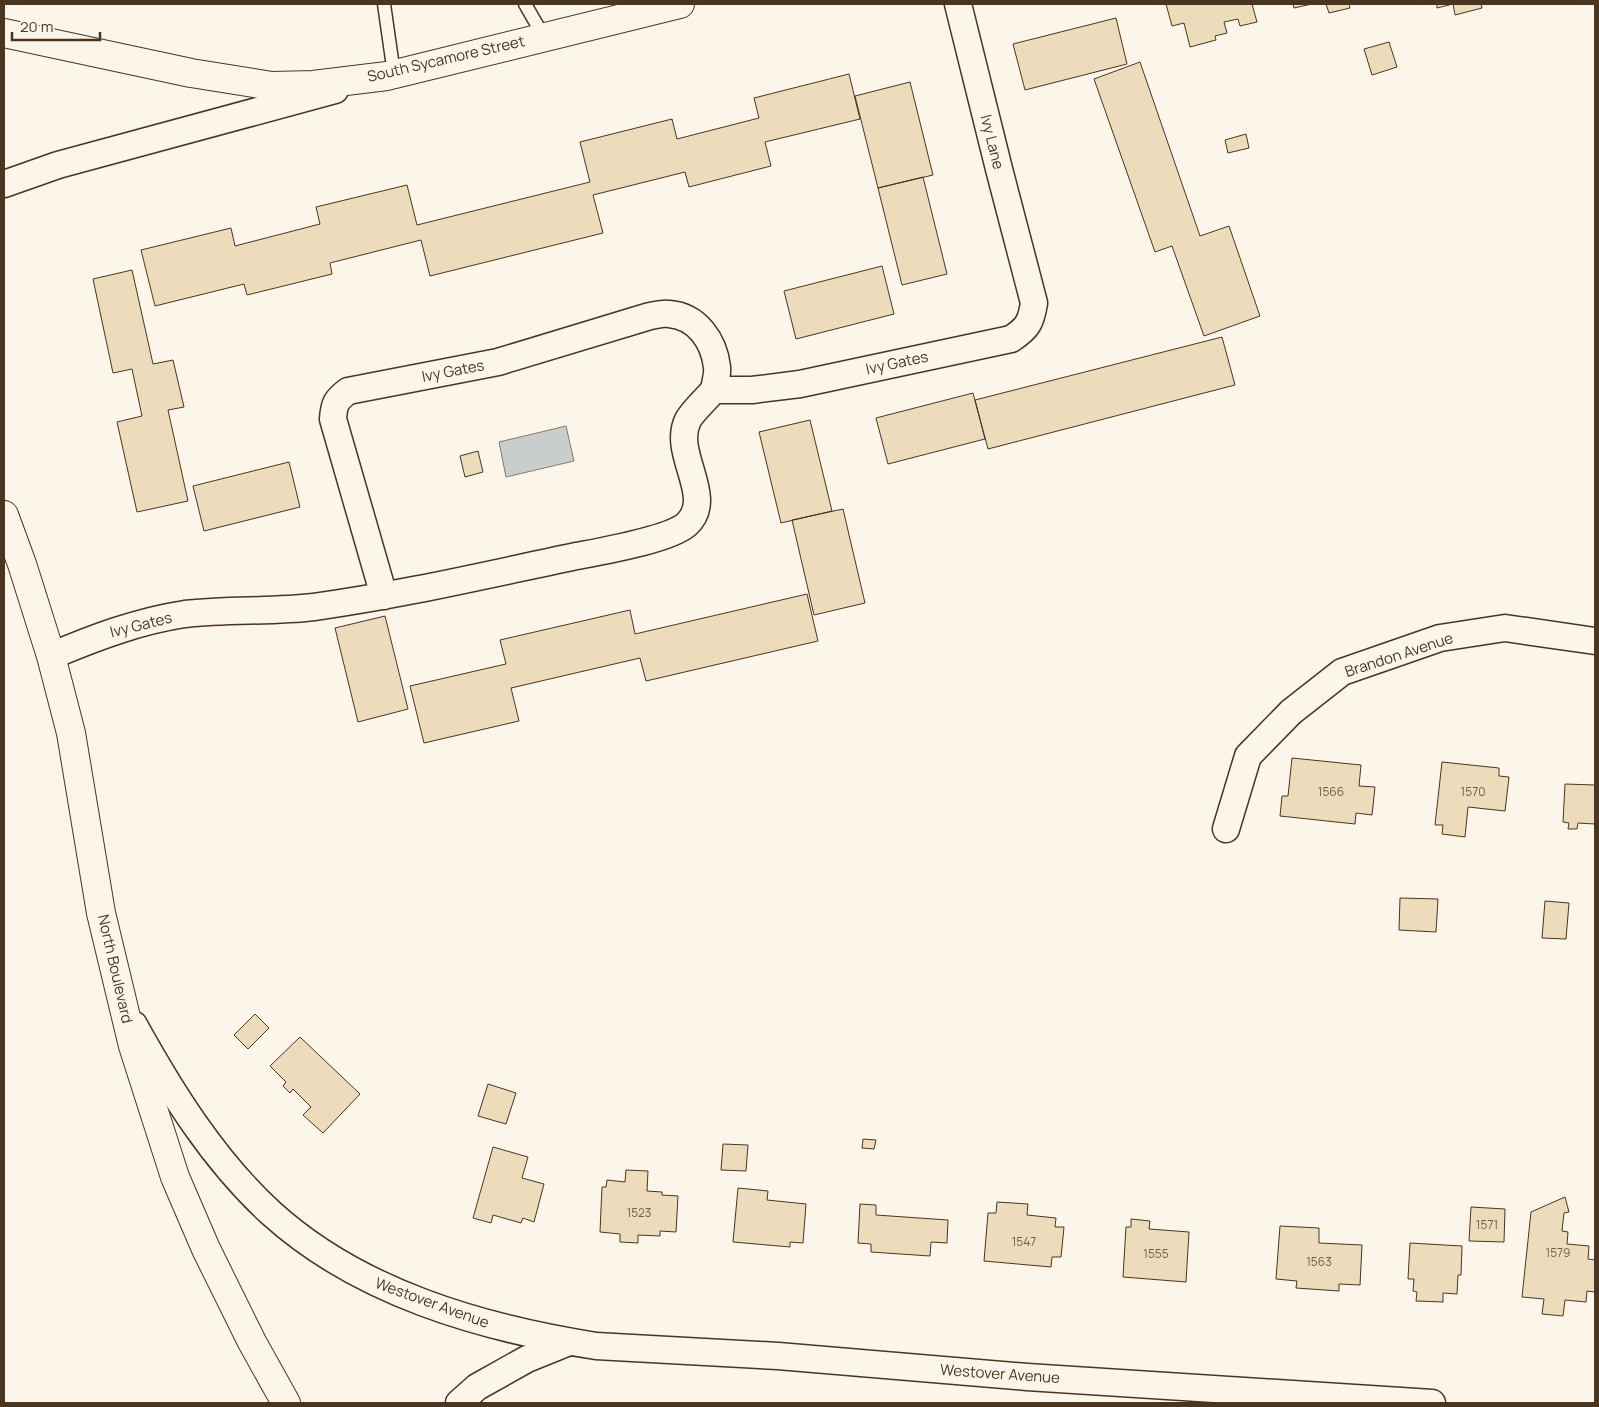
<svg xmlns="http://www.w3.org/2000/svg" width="1599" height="1407" viewBox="0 0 1599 1407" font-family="Manrope,sans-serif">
	<rect width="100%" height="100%" fill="#fbf6e9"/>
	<path fill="#c9cecd" stroke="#887966" d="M 566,426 L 574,461 L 506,477 L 499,442 Z"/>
	<path fill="#ecdcbc" stroke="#4a3520" d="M 1166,4 L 1252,4 L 1257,22 L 1240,26 L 1238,19 L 1224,22 L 1227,33 L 1215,36 L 1216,40 L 1190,47 L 1184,23 L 1172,26 Z
		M 1293,4 L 1312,4 L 1294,8 Z
		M 1326,4 L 1349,4 L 1350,8 L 1329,13 Z
		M 1437,4 L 1481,4 L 1482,8 L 1455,15 L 1453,4 L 1437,8 Z
		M 1116,18 L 1127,64 L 1025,90 L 1013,44 Z
		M 1389,42 L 1397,67 L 1372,75 L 1364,49 Z
		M 1140,62 L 1200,236 L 1229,226 L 1260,316 L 1204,336 L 1172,246 L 1155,252 L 1094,79 Z
		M 849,74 L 860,119 L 765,142 L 771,166 L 689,187 L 685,172 L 593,195 L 603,233 L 430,276 L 421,240 L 330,263 L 332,274 L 247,295 L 244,284 L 155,306 L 141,250 L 231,228 L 235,246 L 320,224 L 316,207 L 407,185 L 417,225 L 590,182 L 580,142 L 672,119 L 677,139 L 759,118 L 754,98 Z
		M 910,82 L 933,175 L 878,188 L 855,96 Z
		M 1246,134 L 1249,148 L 1228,153 L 1225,140 Z
		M 923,177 L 947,274 L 902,285 L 878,188 Z
		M 882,266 L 894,314 L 796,339 L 784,291 Z
		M 132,270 L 153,364 L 173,360 L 184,407 L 168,410 L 188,501 L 137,512 L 117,422 L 142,416 L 132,369 L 113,373 L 93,279 Z
		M 1222,337 L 1235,385 L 988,449 L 975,400 Z
		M 973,393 L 985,439 L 888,464 L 876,418 Z
		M 810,420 L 832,511 L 781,523 L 759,432 Z
		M 478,451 L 483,472 L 465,477 L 460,456 Z
		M 289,462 L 300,507 L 204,531 L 193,486 Z
		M 843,509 L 865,603 L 814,615 L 792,520 Z
		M 807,594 L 818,641 L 646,681 L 640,658 L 511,688 L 519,721 L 424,743 L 410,686 L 506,664 L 500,640 L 630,610 L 635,634 Z
		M 385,616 L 408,709 L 358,722 L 335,628 Z
		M 1292,758 L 1361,765 L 1359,786 L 1375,787 L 1372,815 L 1356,813 L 1355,824 L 1280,816 L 1282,796 L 1288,796 Z
		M 1442,762 L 1499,768 L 1499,776 L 1509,777 L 1505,811 L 1468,807 L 1465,837 L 1442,834 L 1443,825 L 1435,825 Z
		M 1565,784 L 1595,785 L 1595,824 L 1578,823 L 1577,829 L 1568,829 L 1569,823 L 1563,822 Z
		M 1400,898 L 1438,899 L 1436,932 L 1399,930 Z
		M 1545,901 L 1569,903 L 1566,939 L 1542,938 Z
		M 255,1014 L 269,1028 L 248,1049 L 234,1035 Z
		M 300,1037 L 360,1094 L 323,1133 L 303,1115 L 311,1107 L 293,1089 L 290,1093 L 283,1086 L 286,1082 L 270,1066 Z
		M 488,1084 L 516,1093 L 506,1124 L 478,1116 Z
		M 863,1139 L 876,1140 L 874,1149 L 862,1148 Z
		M 723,1144 L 748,1145 L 746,1171 L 721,1170 Z
		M 493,1147 L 528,1157 L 522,1178 L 544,1184 L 534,1222 L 523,1218 L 521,1223 L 493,1215 L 491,1223 L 473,1218 Z
		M 626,1170 L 648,1171 L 647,1191 L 662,1192 L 662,1195 L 678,1196 L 676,1232 L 660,1231 L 660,1236 L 638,1235 L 638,1243 L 620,1242 L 620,1234 L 600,1232 L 602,1187 L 606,1187 L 607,1180 L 625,1182 Z
		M 738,1188 L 768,1191 L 767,1200 L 806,1204 L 803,1243 L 790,1242 L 790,1247 L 733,1242 Z
		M 1565,1197 L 1569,1212 L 1564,1213 L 1562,1231 L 1568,1232 L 1567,1244 L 1589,1246 L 1588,1259 L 1595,1260 L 1595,1292 L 1587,1291 L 1586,1302 L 1565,1300 L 1563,1316 L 1542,1314 L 1544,1299 L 1522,1297 L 1531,1212 Z
		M 997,1202 L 1028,1204 L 1027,1215 L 1056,1218 L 1055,1227 L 1064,1227 L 1061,1257 L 1052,1257 L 1051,1267 L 984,1261 L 988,1213 L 996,1213 Z
		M 860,1204 L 876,1205 L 876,1215 L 948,1220 L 947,1243 L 931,1242 L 930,1256 L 871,1252 L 871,1244 L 858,1243 Z
		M 1471,1207 L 1505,1209 L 1504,1242 L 1469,1241 Z
		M 1131,1219 L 1150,1221 L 1149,1229 L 1189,1232 L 1186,1282 L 1123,1277 L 1126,1227 L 1131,1227 Z
		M 1280,1226 L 1319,1228 L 1319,1243 L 1362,1245 L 1360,1285 L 1339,1284 L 1339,1291 L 1296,1288 L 1297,1281 L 1276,1279 Z
		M 1410,1243 L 1462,1246 L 1461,1275 L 1458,1275 L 1457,1294 L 1443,1293 L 1443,1302 L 1416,1301 L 1417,1292 L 1413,1291 L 1414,1279 L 1408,1279 Z"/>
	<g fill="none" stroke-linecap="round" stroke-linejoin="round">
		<g stroke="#4a3520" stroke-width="15">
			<path id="service" d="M 384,4 L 394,74
				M 525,4 L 544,37"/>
		</g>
		<g stroke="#4a3520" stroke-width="29">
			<path id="minor" d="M 4,184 L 58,165 L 335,90
				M 384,596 L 333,419 C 334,404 336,400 348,391 L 498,362 L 650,316 C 656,315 663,313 669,314 C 697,316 714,341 717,367 C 718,374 715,383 714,390
				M 51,656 C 94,638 138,621 185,614 C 228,609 272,612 314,607 C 401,595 486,575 572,557 C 597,552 670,540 687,524 C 716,497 671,453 688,420 C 692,412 707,398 714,390 L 752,390 L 800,384 L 1011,339 C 1028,328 1031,322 1034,303 L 999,169 L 958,4
				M 1226,829 L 1248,756 L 1291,712 L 1342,672 L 1440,638 L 1505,628 L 1595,641
				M 134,1025 C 171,1092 214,1161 271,1213 C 359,1293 482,1328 596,1346 L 778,1356 L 1027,1377 L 1432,1403
				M 459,1403 L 477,1387 L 527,1359 L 569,1342"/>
		</g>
		<g stroke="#4a3520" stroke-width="30">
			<path id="tertiary" d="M 4,515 L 22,564 L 51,656 L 71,733 L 101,913 L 133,1046 L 175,1177 L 206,1249 L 252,1342 L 286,1403"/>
		</g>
		<g stroke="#4a3520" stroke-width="30">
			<path id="secondary" d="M 4,33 L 191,73 L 272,86 L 313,85 L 387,76 L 680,4"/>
		</g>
		<use href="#service" stroke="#fbf6e9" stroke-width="12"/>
		<use href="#minor" stroke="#fbf6e9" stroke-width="26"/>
		<use href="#tertiary" stroke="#fbf6e9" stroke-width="28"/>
		<use href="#secondary" stroke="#fbf6e9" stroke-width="28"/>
	</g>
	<g text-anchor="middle" stroke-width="4" stroke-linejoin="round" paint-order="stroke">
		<g font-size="12" fill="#725f47">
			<text x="1331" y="796">1566</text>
			<text x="1473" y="796">1570</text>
			<text x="639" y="1217">1523</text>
			<text x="1487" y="1229">1571</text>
			<text x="1024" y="1246">1547</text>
			<text x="1558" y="1257">1579</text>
			<text x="1156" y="1258">1555</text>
			<text x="1319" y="1266">1563</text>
		</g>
		<g font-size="15" fill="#4a3520" stroke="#fbf6e9">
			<text transform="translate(446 59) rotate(-13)" y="5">South Sycamore Street</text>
			<text transform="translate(992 142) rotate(76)" y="5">Ivy Lane</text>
			<text transform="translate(897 363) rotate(-12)" y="5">Ivy Gates</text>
			<text transform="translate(453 371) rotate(-11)" y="5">Ivy Gates</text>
			<text transform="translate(141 625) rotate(-14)" y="5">Ivy Gates</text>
			<text transform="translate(1399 655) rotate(-18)" y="5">Brandon Avenue</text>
			<text transform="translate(115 969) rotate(77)" y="5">North Boulevard</text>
			<text transform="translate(432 1303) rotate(20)" y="5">Westover Avenue</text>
			<text transform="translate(1000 1374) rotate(4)" y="5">Westover Avenue</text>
		</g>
	</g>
	<rect width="1599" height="1407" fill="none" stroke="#4a3520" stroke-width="10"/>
	<path d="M12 32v8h88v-8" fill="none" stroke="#4a3520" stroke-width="2.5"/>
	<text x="20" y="32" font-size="15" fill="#4a3520" stroke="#fbf6e9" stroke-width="4" paint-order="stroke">20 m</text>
</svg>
